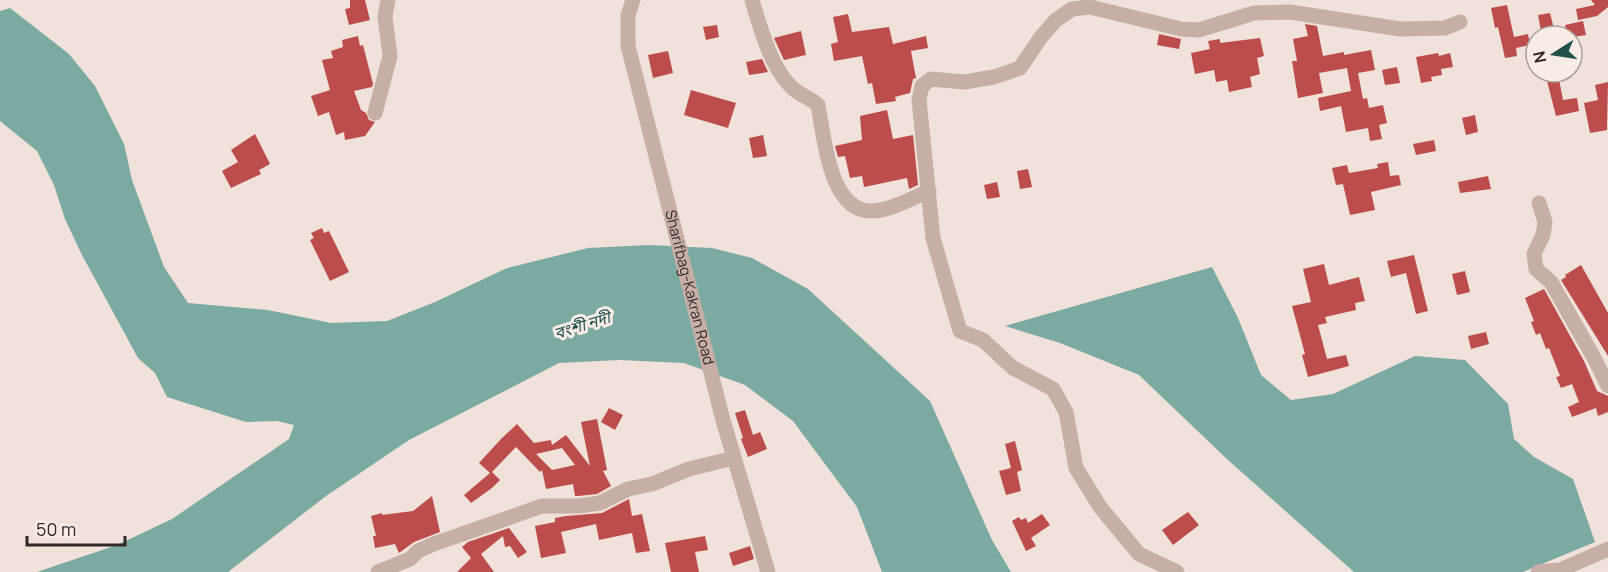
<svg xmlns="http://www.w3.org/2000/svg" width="1608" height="572" viewBox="0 0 1608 572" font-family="Manrope,'Noto Sans Bengali',sans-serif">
	<rect width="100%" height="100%" fill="#f0e1da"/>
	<path fill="#7baaa2" d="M 10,8 L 69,54 L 95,86 L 124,144 L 132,180 L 164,267 L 188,303 L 268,310 L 331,323 L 387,321 L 435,302 L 507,268 L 588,248 L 649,245 L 712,248 L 752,258 L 808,289 L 930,401 L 992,540 L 1011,572 L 882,572 L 857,507 L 793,421 L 745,385 L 684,363 L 619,360 L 559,363 L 409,440 L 326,496 L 228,572 L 37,572 L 117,545 L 172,519 L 289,439 L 294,425 L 277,421 L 246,422 L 167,397 L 155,373 L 138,358 L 82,255 L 65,219 L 54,185 L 37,151 L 0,121 L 0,11 Z
		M 1212,267 L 1238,318 L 1261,375 L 1291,400 L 1333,394 L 1415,356 L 1465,360 L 1508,404 L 1514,439 L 1534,457 L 1573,479 L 1595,542 L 1523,572 L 1354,572 L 1228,460 L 1139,375 L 1060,343 L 1005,326 Z"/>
	<path fill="#bd4d4b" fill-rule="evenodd" d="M 350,0 L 365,0 L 370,20 L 349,25 L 345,9 L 350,8 Z
		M 1591,0 L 1608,0 L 1608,7 L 1597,16 L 1578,20 L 1576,9 L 1595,5 Z
		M 1507,5 L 1514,37 L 1528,34 L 1530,45 L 1516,48 L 1517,56 L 1505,58 L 1498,27 L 1495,28 L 1491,8 Z
		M 1550,13 L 1554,29 L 1541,31 L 1538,15 Z
		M 848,14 L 852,32 L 889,27 L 893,44 L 926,36 L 928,48 L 911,51 L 916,78 L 913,79 L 910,93 L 895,97 L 896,101 L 876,104 L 872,83 L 868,84 L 862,56 L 834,61 L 831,44 L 838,42 L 833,17 Z
		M 1583,21 L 1586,35 L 1572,37 L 1567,36 L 1565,25 Z
		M 1305,24 L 1317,26 L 1323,56 L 1344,52 L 1344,55 L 1371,50 L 1375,70 L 1358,73 L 1363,99 L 1367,98 L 1369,108 L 1383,105 L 1387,123 L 1379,125 L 1382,139 L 1370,141 L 1368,128 L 1346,132 L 1341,106 L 1320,111 L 1318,98 L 1351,91 L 1347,68 L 1319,73 L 1323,93 L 1298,98 L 1292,61 L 1297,61 L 1293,39 L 1308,36 Z
		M 717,25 L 719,37 L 706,40 L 703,27 Z
		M 801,31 L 806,55 L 784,60 L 774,38 Z
		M 1159,34 L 1181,39 L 1179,49 L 1157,45 Z
		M 358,36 L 360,46 L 363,45 L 373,84 L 372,87 L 354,91 L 361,110 L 366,113 L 369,120 L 375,122 L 365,136 L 345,140 L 344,132 L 336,135 L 329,112 L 318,116 L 311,96 L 330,90 L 322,60 L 333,58 L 331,51 L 343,47 L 342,40 Z
		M 1260,38 L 1264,56 L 1257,58 L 1260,74 L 1250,77 L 1252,87 L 1229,92 L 1227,80 L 1216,82 L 1214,70 L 1195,74 L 1191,53 L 1210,49 L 1208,41 L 1220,39 L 1220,43 Z
		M 668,51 L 673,73 L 653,78 L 648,55 Z
		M 1438,53 L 1439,56 L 1450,53 L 1453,67 L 1441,69 L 1442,75 L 1431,77 L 1432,81 L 1421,83 L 1416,57 Z
		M 762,59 L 768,72 L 749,75 L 746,62 Z
		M 1397,67 L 1400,83 L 1385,85 L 1382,70 Z
		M 1558,74 L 1563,100 L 1577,98 L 1579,111 L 1556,116 L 1546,77 Z
		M 1608,82 L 1607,130 L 1590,133 L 1584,103 L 1598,100 L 1595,85 Z
		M 691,90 L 736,103 L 728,128 L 684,115 Z
		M 887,110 L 893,139 L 913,135 L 918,185 L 909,189 L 907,178 L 864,187 L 862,176 L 850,178 L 845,156 L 838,157 L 835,146 L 862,140 L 860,116 Z
		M 1475,115 L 1478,132 L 1466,135 L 1462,118 Z
		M 255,134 L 270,164 L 259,170 L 261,174 L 231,188 L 222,171 L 238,162 L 231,150 Z
		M 763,135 L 767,156 L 753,158 L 749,138 Z
		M 1434,140 L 1436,151 L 1416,155 L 1413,144 Z
		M 1388,162 L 1390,176 L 1399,175 L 1401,185 L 1371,192 L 1375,210 L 1350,215 L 1343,184 L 1336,185 L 1332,168 L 1347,165 L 1349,173 L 1378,168 L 1377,164 Z
		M 1028,169 L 1032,187 L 1020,189 L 1017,171 Z
		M 1488,176 L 1491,189 L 1460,193 L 1458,182 Z
		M 997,182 L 1000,197 L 987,199 L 984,185 Z
		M 322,228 L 324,233 L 329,231 L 349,272 L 330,281 L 310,240 L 314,238 L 311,233 Z
		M 1414,255 L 1428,311 L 1416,314 L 1406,273 L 1391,277 L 1387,261 Z
		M 1324,264 L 1329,285 L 1359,277 L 1365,301 L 1355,303 L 1356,310 L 1325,317 L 1327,323 L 1318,325 L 1327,359 L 1346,355 L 1349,366 L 1308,377 L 1302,355 L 1305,354 L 1292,306 L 1311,302 L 1303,269 Z
		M 1581,265 L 1608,313 L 1608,356 L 1561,280 L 1566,277 L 1565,275 Z
		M 1465,271 L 1470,292 L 1457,295 L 1452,274 Z
		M 1544,289 L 1584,361 L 1597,391 L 1608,396 L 1608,412 L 1598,416 L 1596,408 L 1572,417 L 1568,407 L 1579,402 L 1572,384 L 1561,388 L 1556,377 L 1560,376 L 1549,348 L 1546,349 L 1540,333 L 1536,335 L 1531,322 L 1534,321 L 1525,298 Z
		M 1486,332 L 1489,344 L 1471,349 L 1468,336 Z
		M 609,408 L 623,415 L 615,430 L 601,422 Z
		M 745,410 L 753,435 L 760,432 L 767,449 L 748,457 L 741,439 L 743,438 L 735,413 Z
		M 597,419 L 607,470 L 603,471 L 611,486 L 597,494 L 578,496 L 575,496 L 573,484 L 546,489 L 542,470 L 540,472 L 516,447 L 492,472 L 500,480 L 492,488 L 471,503 L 464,495 L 490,473 L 479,463 L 501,439 L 517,424 L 534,443 L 551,440 L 552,445 L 566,435 L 590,466 L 581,422 ZM 562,448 L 575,465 L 552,470 L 536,454 Z
		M 1015,441 L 1022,470 L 1017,472 L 1021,491 L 1006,495 L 999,471 L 1011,468 L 1005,444 Z
		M 432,496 L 440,532 L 414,542 L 399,553 L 395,544 L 375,548 L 373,536 L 376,536 L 371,516 L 382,513 L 382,515 L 413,511 Z
		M 629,499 L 632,516 L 642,514 L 650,551 L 636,553 L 632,533 L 599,540 L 596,524 L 561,532 L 566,553 L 541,558 L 535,526 L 555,522 L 555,518 L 566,516 L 602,513 Z
		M 1188,512 L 1199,525 L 1173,545 L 1162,530 Z
		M 1042,514 L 1050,525 L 1031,538 L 1036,546 L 1026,551 L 1012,521 L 1019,517 L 1021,520 L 1026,518 L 1028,523 Z
		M 509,528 L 527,552 L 518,558 L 510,546 L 505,547 L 503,536 L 481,554 L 494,572 L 457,572 L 471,558 L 462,547 L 468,542 Z
		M 705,536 L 708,550 L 695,552 L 699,572 L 671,572 L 665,543 Z
		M 750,546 L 754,559 L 733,566 L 729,553 Z"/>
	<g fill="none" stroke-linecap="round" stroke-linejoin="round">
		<g stroke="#c7afa7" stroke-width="15">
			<path id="s1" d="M 633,0 L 628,15 L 628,46 L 723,420 L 768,572"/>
			<path d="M 752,0 C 760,27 772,72 795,90 C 802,96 811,98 818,105 C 824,136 829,213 873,211 C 892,210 912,198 929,191"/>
			<path d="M 375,113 L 390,56 L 385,17 L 388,0"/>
			<path d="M 1539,203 L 1545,222 L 1543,235 L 1534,254 L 1536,269 L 1551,282 L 1593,356 L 1608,386"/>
			<path d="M 378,572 L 410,559 L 418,551 L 431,545 L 542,506 L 579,506 L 600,503 L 628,489 L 652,484 L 689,469 L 734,458"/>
			<path d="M 1177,572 L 1139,554 L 1100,507 L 1076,468 L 1066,412 L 1053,389 L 1013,368 L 983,340 L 960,331 L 933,238 L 919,100 L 922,86 L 931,79 L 964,82 L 994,77 L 1020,68 L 1041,37 L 1056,20 L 1072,9 L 1090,7 L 1181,29 L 1199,30 L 1254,13 L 1290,12 L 1400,29 L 1445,28 L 1460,22"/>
			<path d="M 1538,572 L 1560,570 L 1608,549"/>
		</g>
	</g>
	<g text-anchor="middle" stroke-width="6" stroke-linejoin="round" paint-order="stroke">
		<g font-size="15" fill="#342827" stroke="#f8ece6">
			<text dy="5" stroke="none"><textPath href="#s1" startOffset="296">Sharifbag-Kakran Road</textPath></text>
		</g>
		<g font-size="16" font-style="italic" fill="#20524a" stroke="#f8ece6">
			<text transform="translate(582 325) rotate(-17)" y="6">বংশী নদী</text>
		</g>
	</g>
	<g transform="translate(1554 54) rotate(258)"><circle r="28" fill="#f8ece6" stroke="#aa9e9a" stroke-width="1.5"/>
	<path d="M0-4.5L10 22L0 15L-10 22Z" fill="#20524a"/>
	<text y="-9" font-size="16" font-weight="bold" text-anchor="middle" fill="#342827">N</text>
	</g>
	<path d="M27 536v9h98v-9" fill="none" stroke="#342827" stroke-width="3"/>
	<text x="36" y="536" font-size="18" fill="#342827" stroke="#f8ece6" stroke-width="4.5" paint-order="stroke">50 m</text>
</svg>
